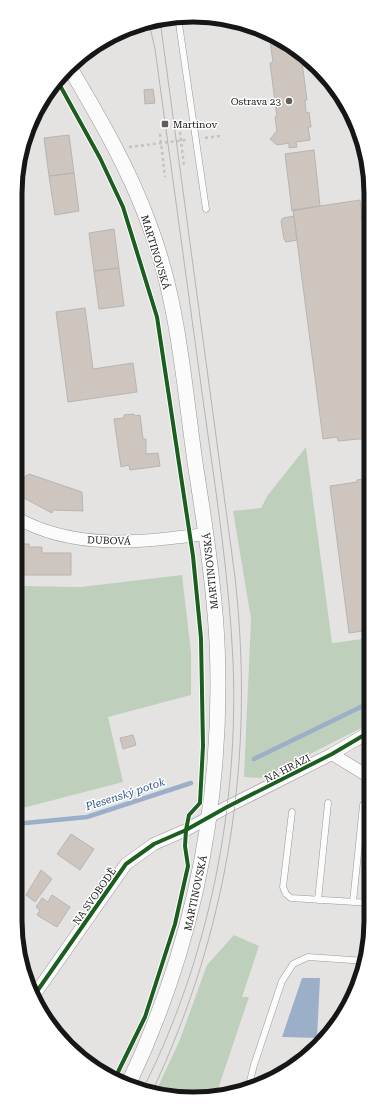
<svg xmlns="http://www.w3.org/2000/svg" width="386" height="1114" viewBox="0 0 386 1114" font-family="'Roboto Serif',serif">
	<rect width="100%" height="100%" fill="#e5e3e2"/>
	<path fill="#bed0bc" d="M 306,447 L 332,643 L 370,638 L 371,723 L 263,778 L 244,777 L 251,619 L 233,511 L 261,508 L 268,495 Z
		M 182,575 L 191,652 L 191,695 L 108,717 L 123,782 L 15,810 L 15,589 L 25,586 L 80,587 Z
		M 234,935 L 259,946 L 242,997 L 249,997 L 216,1095 L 170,1098 L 155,1093 L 179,1042 L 207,965 Z"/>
	<path fill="#9bafc8" d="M 302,978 L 320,978 L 317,1038 L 282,1037 Z"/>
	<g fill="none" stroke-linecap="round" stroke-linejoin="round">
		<path stroke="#9bafc8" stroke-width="4.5" d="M 254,759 L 371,702
			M 15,824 L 87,817 L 191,783"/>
	</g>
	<path fill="#cec5bf" stroke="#b6b5b4" d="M 269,34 L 282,39 L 301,54 L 307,100 L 305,100 L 306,113 L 309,112 L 311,127 L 308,127 L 310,140 L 296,142 L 297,147 L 289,148 L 289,143 L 277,145 L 270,139 L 277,131 L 275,117 L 277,117 L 270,63 L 273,62 Z
		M 153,89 L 155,103 L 145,104 L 144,90 Z
		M 69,135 L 74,173 L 49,176 L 44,138 Z
		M 314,150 L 320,206 L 292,211 L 285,154 Z
		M 74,173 L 79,211 L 55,215 L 49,176 Z
		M 360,200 L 370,270 L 370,438 L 338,441 L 337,437 L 323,439 L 293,210 Z
		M 370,215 L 370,270 L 361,216 Z
		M 294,216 L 297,240 L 286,242 L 284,239 L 281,221 L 283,218 Z
		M 114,229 L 119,268 L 94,271 L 89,233 Z
		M 119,268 L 124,306 L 99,309 L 94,271 Z
		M 15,273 L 22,287 L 15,290 Z
		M 85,308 L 93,369 L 133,363 L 137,392 L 68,402 L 56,312 Z
		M 134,414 L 135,416 L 140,415 L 143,439 L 146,439 L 146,454 L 158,453 L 160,466 L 130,470 L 129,465 L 121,467 L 114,419 L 124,418 L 124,415 Z
		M 29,474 L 82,492 L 83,511 L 53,510 L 52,513 L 22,497 L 15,491 L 15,483 Z
		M 363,479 L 364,481 L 370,481 L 370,630 L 349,633 L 330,486 L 357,482 L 357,480 Z
		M 15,544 L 29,544 L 29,547 L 42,547 L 42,553 L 71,553 L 71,575 L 15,575 Z
		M 133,735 L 136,745 L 123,749 L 120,738 Z
		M 71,834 L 94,849 L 80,870 L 57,854 Z
		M 41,870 L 52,879 L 35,902 L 26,895 Z
		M 52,895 L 70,907 L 57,927 L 37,915 L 40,910 L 36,907 L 42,898 L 48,902 Z
		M 23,961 L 30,966 L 26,973 L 26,971 Z
		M 314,1039 L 321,1040 L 314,1047 Z"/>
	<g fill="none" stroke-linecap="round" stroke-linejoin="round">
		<g stroke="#9a9897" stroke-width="7">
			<path id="service" d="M 178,17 L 206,209
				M 292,812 L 283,887 L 286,894 L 291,898 L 371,903
				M 318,900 L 328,803
				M 353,902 L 363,805
				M 248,1089 L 254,1065 L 282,981 L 293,964 L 308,957 L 366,961"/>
		</g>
		<g stroke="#9a9897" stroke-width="13">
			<path id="minor" d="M 15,517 C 74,551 142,542 206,534
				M 332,754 L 371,778
				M 33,997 L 126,864 L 154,844 L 186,830 L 227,807 L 332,754 L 371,731"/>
		</g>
		<g stroke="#9a9897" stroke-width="16">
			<path id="tertiary" d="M 70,68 C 100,119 129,169 149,224 C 179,302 184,387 196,469 C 205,526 214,584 217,642 C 224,798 195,944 128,1085"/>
		</g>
		<path stroke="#c4c2c2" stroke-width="2.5" stroke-dasharray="3 3" stroke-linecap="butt" d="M 180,132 L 184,166
			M 160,134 L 165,177
			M 205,138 L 220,136
			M 129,147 L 186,140"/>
		<use href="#service" stroke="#fbfbfb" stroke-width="6"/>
		<use href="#minor" stroke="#fbfbfb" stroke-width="12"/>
		<use href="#tertiary" stroke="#fbfbfb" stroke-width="15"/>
		<path stroke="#b5b4b4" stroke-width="1" d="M 143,1089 C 209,958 239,807 233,661 C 229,576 216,492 204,407 C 188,288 171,168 155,49 L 149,23
			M 152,1092 C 229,928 255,758 235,577 L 160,20"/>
		<g stroke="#fff" stroke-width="6">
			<path id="cycleway" d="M 57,80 L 100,158 L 123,207 L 157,317 L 193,556 L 201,638 L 203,746 L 200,803 L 189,815 L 186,830 L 185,846 L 188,866 L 175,924 L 145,1017 L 114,1080
				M 33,997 L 126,864 L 154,844 L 186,830 L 227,807 L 332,754 L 371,731"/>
		</g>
		<use href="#cycleway" stroke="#1b5e20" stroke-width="4"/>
	</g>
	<g fill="#5f5e5d" stroke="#fff" stroke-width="1.5">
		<circle cx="289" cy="101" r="4"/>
		<rect x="161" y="120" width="8" height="8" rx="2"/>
	</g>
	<g text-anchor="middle" stroke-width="3" stroke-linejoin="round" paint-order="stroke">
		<g font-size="10" fill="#171616" stroke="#fff" text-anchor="end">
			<text x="281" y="105">Ostrava 23</text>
			<text x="173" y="128" text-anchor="start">Martinov</text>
		</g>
		<g font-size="10" fill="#171616" stroke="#fff">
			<text transform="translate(156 252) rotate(73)" y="4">MARTINOVSKÁ</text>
			<text transform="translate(109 540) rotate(2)" y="4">DUBOVÁ</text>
			<text transform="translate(210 571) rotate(-96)" y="4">MARTINOVSKÁ</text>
			<text transform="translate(287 768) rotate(-27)" y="4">NA HRÁZI</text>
			<text transform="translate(195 893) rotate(-78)" y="4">MARTINOVSKÁ</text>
			<text transform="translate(94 896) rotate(-55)" y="4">NA SVOBODĚ</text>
		</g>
		<g font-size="11" font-style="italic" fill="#2d5788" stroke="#fff">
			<text transform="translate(125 794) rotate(-18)" y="4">Plesenský potok</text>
		</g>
	</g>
	<path d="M0 0H386V1114H0ZM193 22H193A171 171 0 0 1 364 193V921A171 171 0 0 1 193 1092H193A171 171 0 0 1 22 921V193A171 171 0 0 1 193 22Z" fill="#fff" fill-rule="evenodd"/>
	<path fill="none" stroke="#171616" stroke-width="5" d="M193 22H193A171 171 0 0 1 364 193V921A171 171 0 0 1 193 1092H193A171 171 0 0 1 22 921V193A171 171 0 0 1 193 22Z"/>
</svg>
